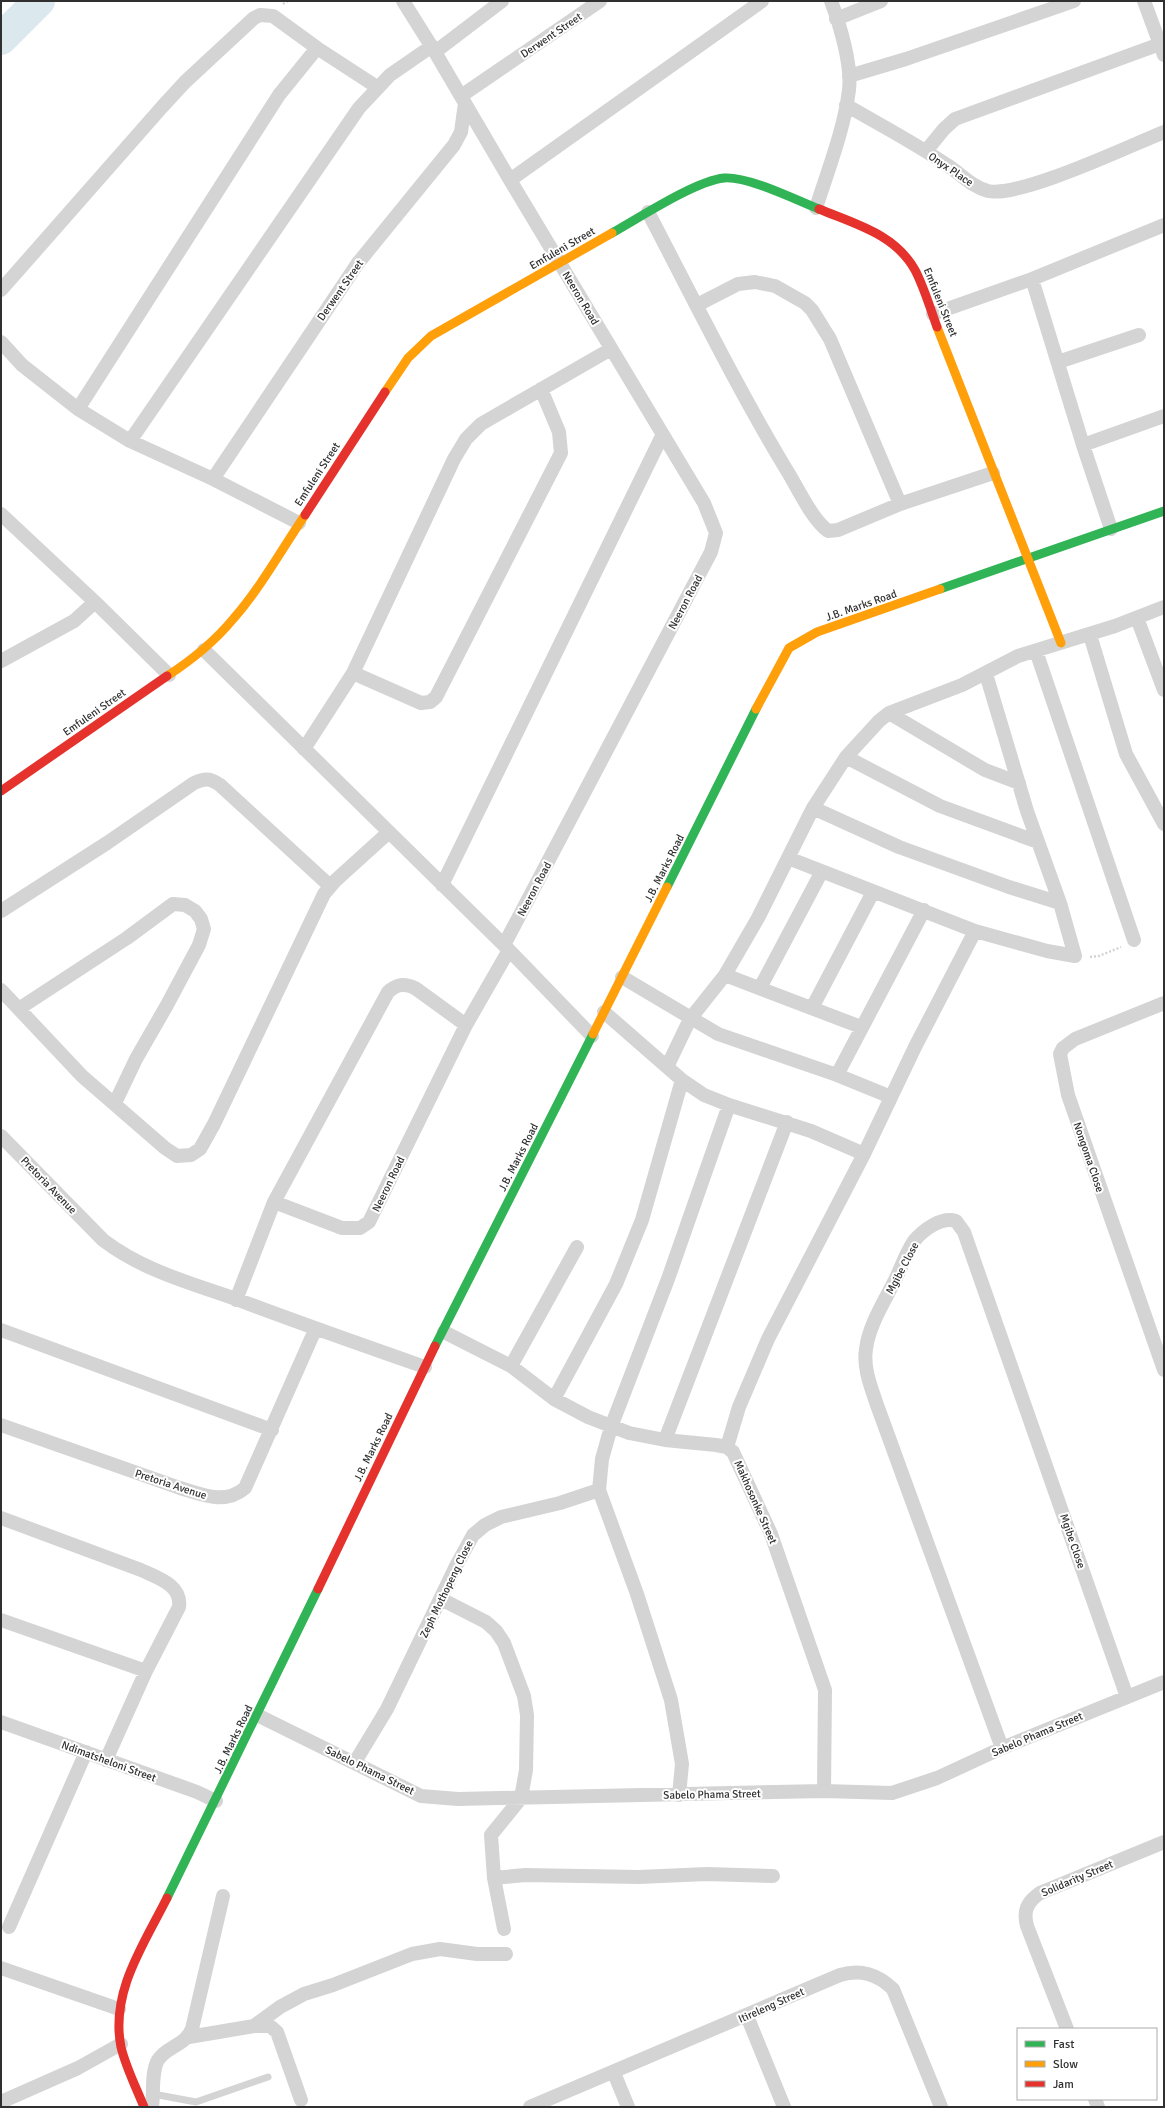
<svg xmlns="http://www.w3.org/2000/svg" width="1165" height="2108" viewBox="0 0 1165 2108" font-family="Signika,sans-serif">
	<rect width="100%" height="100%" fill="#fff"/>
	<g fill="none" stroke-linecap="round" stroke-linejoin="round">
		<path stroke="#dbe9ef" stroke-width="32" d="M 1,39 L 39,1"/>
		<path stroke="#d4d4d4" stroke-width="2.5" stroke-dasharray="2 2" stroke-linecap="butt" d="M 283,4 L 288,1
			M 1090,957 L 1099,956 L 1121,947"/>
		<path stroke="#d4d4d4" stroke-width="7" d="M 153,2094 L 196,2102 L 268,2077"/>
		<path stroke="#d4d4d4" stroke-width="14" d="M 403,1 L 435,52 L 510,180 L 704,503 L 716,533 L 711,552 L 504,945
			M 1144,1 L 1164,55
			M 836,19 L 881,1
			M 435,52 L 502,1
			M 849,76 L 906,59 L 1074,1
			M 461,96 L 600,1
			M 846,105 C 880,125 915,143 947,165 C 961,174 972,187 988,191 C 1020,198 1129,146 1164,132
			M 926,151 L 944,129 L 955,119 L 1160,44
			M 510,180 L 762,1
			M 816,208 C 828,170 844,130 849,90 C 852,65 840,25 831,1
			M 648,212 C 693,298 736,386 786,469 C 798,488 811,518 828,531 L 838,530 L 900,504 L 993,473
			M 1032,279 L 1083,445 L 1164,416
			M 1,290 L 162,107 L 185,82 L 254,18 L 260,15 L 273,16 L 317,48 L 377,87
			M 697,305 L 738,284 L 755,282 L 775,286 L 805,303 L 812,310 L 830,339 L 900,504
			M 933,314 L 1032,279 L 1164,225
			M 1,342 L 22,365 L 78,409 L 130,441 L 213,479 L 299,523
			M 1058,362 L 1139,335
			M 78,409 L 279,95 L 317,48
			M 130,441 L 359,108 L 390,75 L 432,46
			M 1083,445 L 1111,529
			M 213,479 L 358,263 L 454,145 L 461,132 L 465,103
			M 1,514 L 95,602 L 169,675
			M 1137,618 L 1164,690
			M 1090,635 L 1126,754 L 1164,824
			M 204,650 L 509,950 L 592,1036
			M 1036,651 L 1134,940
			M 1,661 L 74,621 L 95,602
			M 353,673 L 421,703 L 430,702 L 436,697 L 561,453 L 559,432 L 541,389
			M 889,713 L 985,770 L 1019,783
			M 304,749 L 353,673 L 454,459 L 466,439 L 481,424 L 611,349
			M 846,757 L 940,806 L 1038,842
			M 813,808 L 899,847 L 1009,887 L 1060,903
			M 788,858 L 975,931 L 1047,951 L 1075,956 L 1060,903 L 1027,811 L 986,674
			M 442,885 L 662,436
			M 1,911 L 107,843 L 194,783 C 205,778 210,778 220,785 L 330,886
			M 725,975 L 861,1027
			M 622,977 L 718,1034 L 837,1075 L 891,1097
			M 760,988 L 821,873
			M 1,990 L 82,1076 L 165,1148 L 177,1156 L 191,1155 L 200,1149 L 214,1124 L 324,894 L 336,880 L 389,832
			M 1164,1003 L 1075,1039 L 1063,1048 L 1060,1054 L 1068,1095 L 1164,1370
			M 20,1008 L 127,938 L 173,904 L 185,905 L 195,911 L 201,919 L 204,929 L 199,945 L 167,1005 L 136,1059 L 115,1103
			M 812,1008 L 873,892
			M 604,1012 L 682,1080 L 704,1095 L 729,1105 L 811,1131 L 864,1154
			M 667,1067 L 690,1019 L 725,975 L 758,918 L 813,808 L 846,757 L 879,721 L 889,713 L 962,685 L 1018,656 L 1115,626 L 1164,607
			M 837,1075 L 924,910
			M 1,1136 L 103,1240 C 142,1270 190,1283 236,1299 C 299,1323 362,1345 425,1367
			M 274,1202 L 342,1228 L 360,1228 L 369,1222 L 466,1025 L 509,950
			M 236,1300 L 274,1202 L 388,992 C 397,984 404,983 415,988 L 466,1025
			M 1,1330 L 272,1430
			M 444,1332 L 511,1366 L 554,1399 L 588,1417 L 629,1433 L 665,1440 L 716,1445 L 727,1447 L 733,1452 L 771,1534 L 825,1690 L 824,1791
			M 511,1366 L 577,1247
			M 554,1399 L 616,1284 L 642,1220 L 682,1080
			M 1,1425 L 180,1488 C 203,1495 225,1505 245,1488 L 315,1330
			M 665,1440 L 787,1122
			M 727,1447 L 739,1407 L 768,1339 L 864,1154 L 915,1047 L 975,931
			M 1,1518 L 141,1570 C 158,1578 182,1585 179,1607 L 146,1671 L 106,1760
			M 441,1599 L 486,1622 L 496,1631 L 504,1643 L 524,1696 L 527,1715 L 526,1770 L 521,1798 L 491,1835 L 494,1878 L 504,1929
			M 1,1620 L 146,1671
			M 257,1715 L 421,1796 L 458,1799 L 824,1791 L 892,1793 L 937,1778 L 1002,1748 L 1164,1682
			M 1,1722 L 197,1792 L 216,1801
			M 1002,1748 L 877,1405 C 871,1387 863,1368 866,1349 C 869,1324 886,1299 897,1276 C 902,1265 907,1251 914,1241 C 923,1230 942,1216 956,1221 L 964,1232 L 1127,1697
			M 355,1762 L 387,1709 L 456,1566 L 473,1535 L 485,1525 L 501,1517 L 560,1503 L 599,1490
			M 679,1795 L 682,1764 L 671,1700 L 637,1594 L 599,1490 L 602,1459 L 611,1427 L 668,1279 L 729,1105
			M 494,1878 L 525,1875 L 639,1877 L 707,1874 L 773,1876
			M 9,1927 L 86,1752
			M 1,1968 L 119,2009
			M 747,2016 L 784,2107
			M 254,2026 L 280,2007 L 304,1994 L 333,1985 L 412,1954 L 440,1949 L 477,1954 L 506,1954
			M 1067,2029 L 1027,1926 C 1023,1911 1027,1902 1040,1893 L 1164,1842
			M 189,2037 L 254,2026 L 270,2026 L 277,2032 L 301,2100
			M 614,2073 L 628,2107
			M 1095,2099 L 1098,2107
			M 1,2102 L 78,2068 L 121,2044
			M 152,2107 C 154,2093 151,2072 158,2060 C 167,2046 185,2046 192,2029 L 223,1896
			M 530,2107 L 840,1975 C 861,1969 877,1974 893,1989 L 941,2107"/>
		<path stroke="#30b455" stroke-width="9" d="M 612,233 C 639,218 695,181 724,178 C 748,176 796,200 819,209
			M 940,589 L 1164,511
			M 667,887 L 756,709
			M 435,1346 L 593,1034
			M 167,1898 L 318,1589"/>
		<path stroke="#ff9f0a" stroke-width="9" d="M 937,327 L 1061,643
			M 385,392 L 408,358 L 431,336 L 612,233
			M 167,676 C 192,660 215,641 234,618 C 261,587 282,549 305,515
			M 756,709 L 789,648 L 817,632 L 940,589
			M 593,1034 L 667,887"/>
		<path stroke="#e5322d" stroke-width="9" d="M 819,209 C 855,224 895,234 915,270 C 924,287 930,308 937,327
			M 305,515 L 385,392
			M 1,791 L 167,676
			M 318,1589 L 435,1346
			M 144,2107 C 136,2087 126,2068 121,2047 C 110,1992 144,1944 167,1898"/>
	</g>
	<g text-anchor="middle" stroke-width="4" stroke-linejoin="round" paint-order="stroke">
		<g font-size="11" fill="#303030" stroke="#fff">
			<text transform="translate(551 35) rotate(-34)" y="4">Derwent Street</text>
			<text transform="translate(951 169) rotate(34)" y="4">Onyx Place</text>
			<text transform="translate(562 248) rotate(-30)" y="4">Emfuleni Street</text>
			<text transform="translate(340 290) rotate(-55)" y="4">Derwent Street</text>
			<text transform="translate(581 298) rotate(59)" y="4">Neeron Road</text>
			<text transform="translate(941 302) rotate(68)" y="4">Emfuleni Street</text>
			<text transform="translate(317 474) rotate(-57)" y="4">Emfuleni Street</text>
			<text transform="translate(685 602) rotate(-62)" y="4">Neeron Road</text>
			<text transform="translate(861 605) rotate(-19)" y="4">J.B. Marks Road</text>
			<text transform="translate(94 712) rotate(-35)" y="4">Emfuleni Street</text>
			<text transform="translate(664 868) rotate(-63)" y="4">J.B. Marks Road</text>
			<text transform="translate(534 889) rotate(-62)" y="4">Neeron Road</text>
			<text transform="translate(518 1157) rotate(-63)" y="4">J.B. Marks Road</text>
			<text transform="translate(1089 1157) rotate(71)" y="4">Nongoma Close</text>
			<text transform="translate(388 1184) rotate(-64)" y="4">Neeron Road</text>
			<text transform="translate(49 1185) rotate(46)" y="4">Pretoria Avenue</text>
			<text transform="translate(902 1268) rotate(-62)" y="4">Mgibe Close</text>
			<text transform="translate(373 1447) rotate(-64)" y="4">J.B. Marks Road</text>
			<text transform="translate(171 1484) rotate(18)" y="4">Pretoria Avenue</text>
			<text transform="translate(756 1502) rotate(66)" y="4">Makhosonke Street</text>
			<text transform="translate(1073 1541) rotate(71)" y="4">Mgibe Close</text>
			<text transform="translate(446 1589) rotate(-64)" y="4">Zeph Mothopeng Close</text>
			<text transform="translate(1037 1734) rotate(-23)" y="4">Sabelo Phama Street</text>
			<text transform="translate(233 1739) rotate(-64)" y="4">J.B. Marks Road</text>
			<text transform="translate(109 1761) rotate(20)" y="4">Ndimatsheloni Street</text>
			<text transform="translate(370 1770) rotate(26)" y="4">Sabelo Phama Street</text>
			<text transform="translate(712 1794) rotate(-1)" y="4">Sabelo Phama Street</text>
			<text transform="translate(1077 1878) rotate(-23)" y="4">Solidarity Street</text>
			<text transform="translate(771 2005) rotate(-24)" y="4">Itireleng Street</text>
		</g>
	</g>
	<rect width="1165" height="2108" fill="none" stroke="#303030" stroke-width="4"/>
	<rect x="1017" y="2028" width="140" height="72" fill="#ffffff" stroke="#acacac"/>
	<rect x="1025" y="2041" width="20" height="6" fill="#30b455" stroke="#acacac"/>
	<text x="1053" y="2048" font-size="12" fill="#303030">Fast</text>
	<rect x="1025" y="2061" width="20" height="6" fill="#ff9f0a" stroke="#acacac"/>
	<text x="1053" y="2068" font-size="12" fill="#303030">Slow</text>
	<rect x="1025" y="2081" width="20" height="6" fill="#e5322d" stroke="#acacac"/>
	<text x="1053" y="2088" font-size="12" fill="#303030">Jam</text>
</svg>
